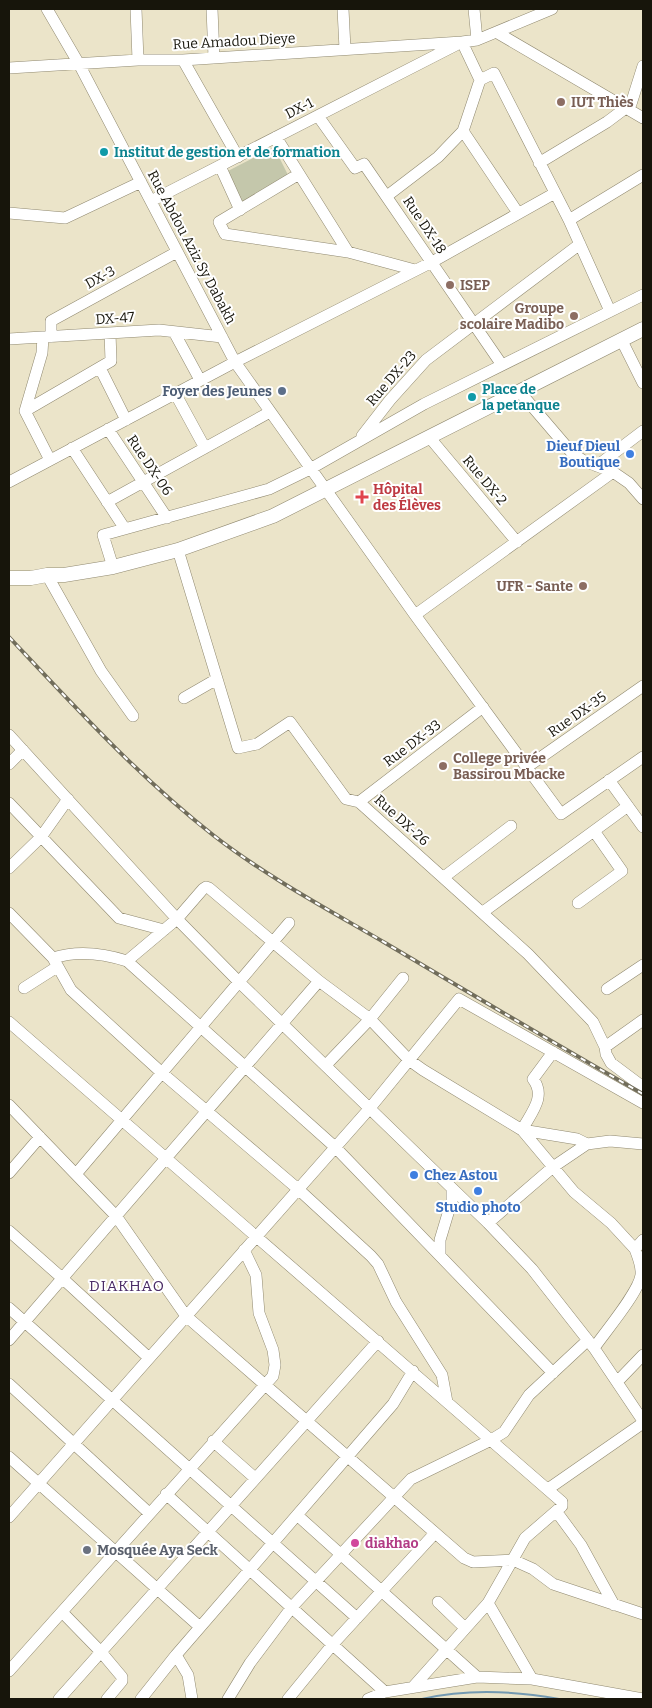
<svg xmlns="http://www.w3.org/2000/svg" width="652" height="1708" viewBox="0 0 652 1708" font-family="Bitter,serif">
	<rect width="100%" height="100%" fill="#ebe4c9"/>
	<path fill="#c4c7ab" d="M 274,147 L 289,177 L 241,203 L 226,172 Z"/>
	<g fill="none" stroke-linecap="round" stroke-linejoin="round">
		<path stroke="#7399b1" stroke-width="2" d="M 422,1699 C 466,1689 515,1691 559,1699"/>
		<g stroke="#908970" stroke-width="12">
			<path id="minor" d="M 47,9 L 79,64 L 235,362 L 415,615 L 561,814 L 643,757
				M 136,9 L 138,60
				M 212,9 L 214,57
				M 343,9 L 345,49
				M 474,9 L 477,40
				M 496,32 L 643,118
				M 462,42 L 480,80
				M 183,60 L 238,157
				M 9,68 L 138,60 L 183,60 L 462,42 L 477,40 L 552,9
				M 318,116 L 355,168 L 364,164 L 502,365
				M 276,137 L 348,252
				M 539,163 L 607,122 L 631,104 L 643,66
				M 220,166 L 240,210
				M 299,174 L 219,222 L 225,234 L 348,252 L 415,270
				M 387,196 L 438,157 L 463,131
				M 151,201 L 456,45
				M 9,213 L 65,218 L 141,182
				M 518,213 L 463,131 L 480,80 L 494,73 L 569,220 L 610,311
				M 569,220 L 643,175
				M 174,332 L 200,380
				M 43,337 L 42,353 L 25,411 L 50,460
				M 51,337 L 51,321 L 177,252
				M 9,339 L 159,330 L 222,337
				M 621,339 L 643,383
				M 100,368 L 126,420
				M 519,391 L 572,453 L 584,461 L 613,472 L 629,483 L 643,499
				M 175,393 L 205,448
				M 25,411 L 111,361 L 110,333
				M 108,429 L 167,518
				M 362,436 L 390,400 L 426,360 L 580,244
				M 430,438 L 517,542
				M 72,448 L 125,529
				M 597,466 L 643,431
				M 9,482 L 235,362 L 432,262 L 555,193
				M 107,502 L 270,412
				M 178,550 L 238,748 L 257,744 L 290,722 L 346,799 L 359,802 L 528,954 L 593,1022 L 605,1047 L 606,1054 L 611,1063 L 643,1087
				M 113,567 L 103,535 L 269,489 L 310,469 L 424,404 L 643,295
				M 47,575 L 101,671 L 133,716
				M 415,615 L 613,472
				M 184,698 L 217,679
				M 9,735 L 177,919 L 239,982 L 488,1223 L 532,1269 L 594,1348 L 643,1421
				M 9,764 L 23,750
				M 527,767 L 643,686
				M 609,780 L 643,827
				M 359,802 L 483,707
				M 9,803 L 119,918 L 164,930
				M 9,868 L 41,837 L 68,799
				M 444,877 L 511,826
				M 578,903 L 622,871 L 594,831
				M 483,912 L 628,806
				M 9,913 L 53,958 L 71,990 L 162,1073 L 298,1189 L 371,1256 L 378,1264 L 396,1302 L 442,1375 L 447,1402
				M 53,958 C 78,950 102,953 127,961 L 335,1147 L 553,1373
				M 127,961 L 177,919 L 203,889 L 206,887 L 209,888 L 319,981 L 370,1019 L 409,1060 L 423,1070 L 522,1130 L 574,1192 L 611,1223 L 635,1249
				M 24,988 L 57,967
				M 607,989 L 643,965
				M 9,1022 L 562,1502 L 562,1506 L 525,1538 L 488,1603 L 413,1687
				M 605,1047 L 643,1020
				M 326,1065 L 370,1019 L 403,978
				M 9,1105 L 116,1216 L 186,1316 L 464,1558 L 473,1562 L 513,1560 L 533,1569 L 553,1584 L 643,1614
				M 522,1130 C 530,1114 547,1097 533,1079 L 553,1052
				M 522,1130 L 577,1139 L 587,1144
				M 9,1173 L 40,1137
				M 76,1174 L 289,923
				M 488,1223 L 553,1167 L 587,1144 L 610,1141 L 643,1144
				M 9,1231 L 62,1278 L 149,1358
				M 440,1255 L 440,1240 L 452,1200 L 452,1189
				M 9,1308 L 357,1618
				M 9,1340 L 319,981
				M 594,1348 C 605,1332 639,1292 641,1275 C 642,1266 638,1257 635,1249 L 643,1240
				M 617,1382 L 643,1355
				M 9,1384 L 149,1513
				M 213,1441 L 255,1478
				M 9,1457 L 200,1627
				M 548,1489 L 643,1423
				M 166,1494 L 385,1692
				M 556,1511 L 581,1545 L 614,1605
				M 297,1515 L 477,1677
				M 9,1517 L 370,1108 L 459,999 L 643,1103
				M 438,1602 L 465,1628
				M 488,1603 L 532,1679 L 643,1699
				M 62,1612 L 101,1652 L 122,1677 L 122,1681 L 107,1699
				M 176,1655 L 188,1675 L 192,1699
				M 9,1671 L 273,1376 L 275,1365 L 273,1350 L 259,1313 L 256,1275 L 244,1250
				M 59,1699 L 378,1341
				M 141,1699 L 176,1655 L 393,1404 L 413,1371
				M 228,1699 L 250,1663 L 292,1607 L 411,1479 L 491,1440 L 504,1432 L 529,1395 L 588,1340
				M 288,1699 L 333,1644 L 435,1533
				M 368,1699 L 385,1692 L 477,1677 L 532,1679"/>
		</g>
		<g stroke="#908970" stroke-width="15">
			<path id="major" d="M 9,578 L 31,578 L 47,575 L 64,575 L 113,567 L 178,550 L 273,516 L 643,329"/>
		</g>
		<use href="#minor" stroke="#fff" stroke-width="11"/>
		<use href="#major" stroke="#fff" stroke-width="14"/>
		<g stroke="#716d5b" stroke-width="4">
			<path id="rail" d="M 9,637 C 74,706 139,777 213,835 C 267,877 329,910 387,944 C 473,995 557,1045 643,1094"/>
		</g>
		<use href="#rail" stroke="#fff" stroke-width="2" stroke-dasharray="5.5" stroke-linecap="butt"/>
	</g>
	<g fill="#8d6e63" stroke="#fff" stroke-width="2">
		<circle cx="561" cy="102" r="5"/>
		<circle cx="450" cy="285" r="5"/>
		<circle cx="574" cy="316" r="5"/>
		<circle cx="583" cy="586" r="5"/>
		<circle cx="443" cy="766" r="5"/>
	</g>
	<g fill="#0f9aa8" stroke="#fff" stroke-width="2">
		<circle cx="104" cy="152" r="5"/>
		<circle cx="472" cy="397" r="5"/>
	</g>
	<circle fill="#5c6f8a" stroke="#fff" stroke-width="2" cx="282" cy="391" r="5"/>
	<g fill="#3f7fe0" stroke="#fff" stroke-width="2">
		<circle cx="630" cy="454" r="5"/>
		<circle cx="414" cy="1175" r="5"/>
		<circle cx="478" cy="1191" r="5"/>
	</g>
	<path fill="#e0444e" stroke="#fff" stroke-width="2" d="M359.5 489.5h5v5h5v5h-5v5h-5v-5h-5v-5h5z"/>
	<circle fill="#d1479c" stroke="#fff" stroke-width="2" cx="355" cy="1543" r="5"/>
	<circle fill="#6b7280" stroke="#fff" stroke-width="2" cx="87" cy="1550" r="5"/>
	<g text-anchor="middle" stroke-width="4" stroke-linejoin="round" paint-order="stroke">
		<g font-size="14" fill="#17150b" stroke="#fff">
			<text transform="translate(234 41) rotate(-3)" y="5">Rue Amadou Dieye</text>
			<text transform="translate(299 108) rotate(-27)" y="5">DX-1</text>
			<text transform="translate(425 225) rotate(56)" y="5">Rue DX-18</text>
			<text transform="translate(192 247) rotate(62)" y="5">Rue Abdou Aziz Sy Dabakh</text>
			<text transform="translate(100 277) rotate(-29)" y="5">DX-3</text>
			<text transform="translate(115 318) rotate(-4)" y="5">DX-47</text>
			<text transform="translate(391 378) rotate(-49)" y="5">Rue DX-23</text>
			<text transform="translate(150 465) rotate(56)" y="5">Rue DX-06</text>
			<text transform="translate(485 480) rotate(50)" y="5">Rue DX-2</text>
			<text transform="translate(577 714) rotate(-35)" y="5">Rue DX-35</text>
			<text transform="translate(412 743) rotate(-37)" y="5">Rue DX-33</text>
			<text transform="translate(402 820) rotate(42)" y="5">Rue DX-26</text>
		</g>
		<g font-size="14" font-weight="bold" fill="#785e54" stroke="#fff" text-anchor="start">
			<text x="571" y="107">IUT Thiès</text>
			<text x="460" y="290">ISEP</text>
			<text x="564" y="313" text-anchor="end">Groupe<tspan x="564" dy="16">scolaire Madibo</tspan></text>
			<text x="573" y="591" text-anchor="end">UFR - Sante</text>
			<text x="453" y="763">College privée<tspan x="453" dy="16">Bassirou Mbacke</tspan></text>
		</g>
		<g font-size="14" font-weight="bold" fill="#0d838f" stroke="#fff" text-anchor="start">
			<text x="114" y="157">Institut de gestion et de formation</text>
			<text x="482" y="394">Place de<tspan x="482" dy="16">la petanque</tspan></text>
		</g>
		<g font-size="14" font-weight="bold" fill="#4e5e75" stroke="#fff" text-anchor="end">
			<text x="272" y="396">Foyer des Jeunes</text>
		</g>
		<g font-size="14" font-weight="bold" fill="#366cbe" stroke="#fff" text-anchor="end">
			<text x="620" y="451">Dieuf Dieul<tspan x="620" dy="16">Boutique</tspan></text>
			<text x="424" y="1180" text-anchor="start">Chez Astou</text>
			<text x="478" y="1212" text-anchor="middle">Studio photo</text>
		</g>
		<g font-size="14" font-weight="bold" fill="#be3a42" stroke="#fff" text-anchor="start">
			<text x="373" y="494">Hôpital<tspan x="373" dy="16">des Élèves</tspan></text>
		</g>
		<g font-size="14" font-weight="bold" fill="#b23c85" stroke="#fff" text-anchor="start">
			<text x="365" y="1548">diakhao</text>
		</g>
		<g font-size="14" font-weight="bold" fill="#5b616d" stroke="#fff" text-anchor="start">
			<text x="97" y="1555">Mosquée Aya Seck</text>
		</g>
		<g font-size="15" letter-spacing="1" fill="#4b2c66" stroke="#fff">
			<text x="127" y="1291">DIAKHAO</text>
		</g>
	</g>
	<rect width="652" height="1708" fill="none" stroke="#17150b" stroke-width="20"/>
</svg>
